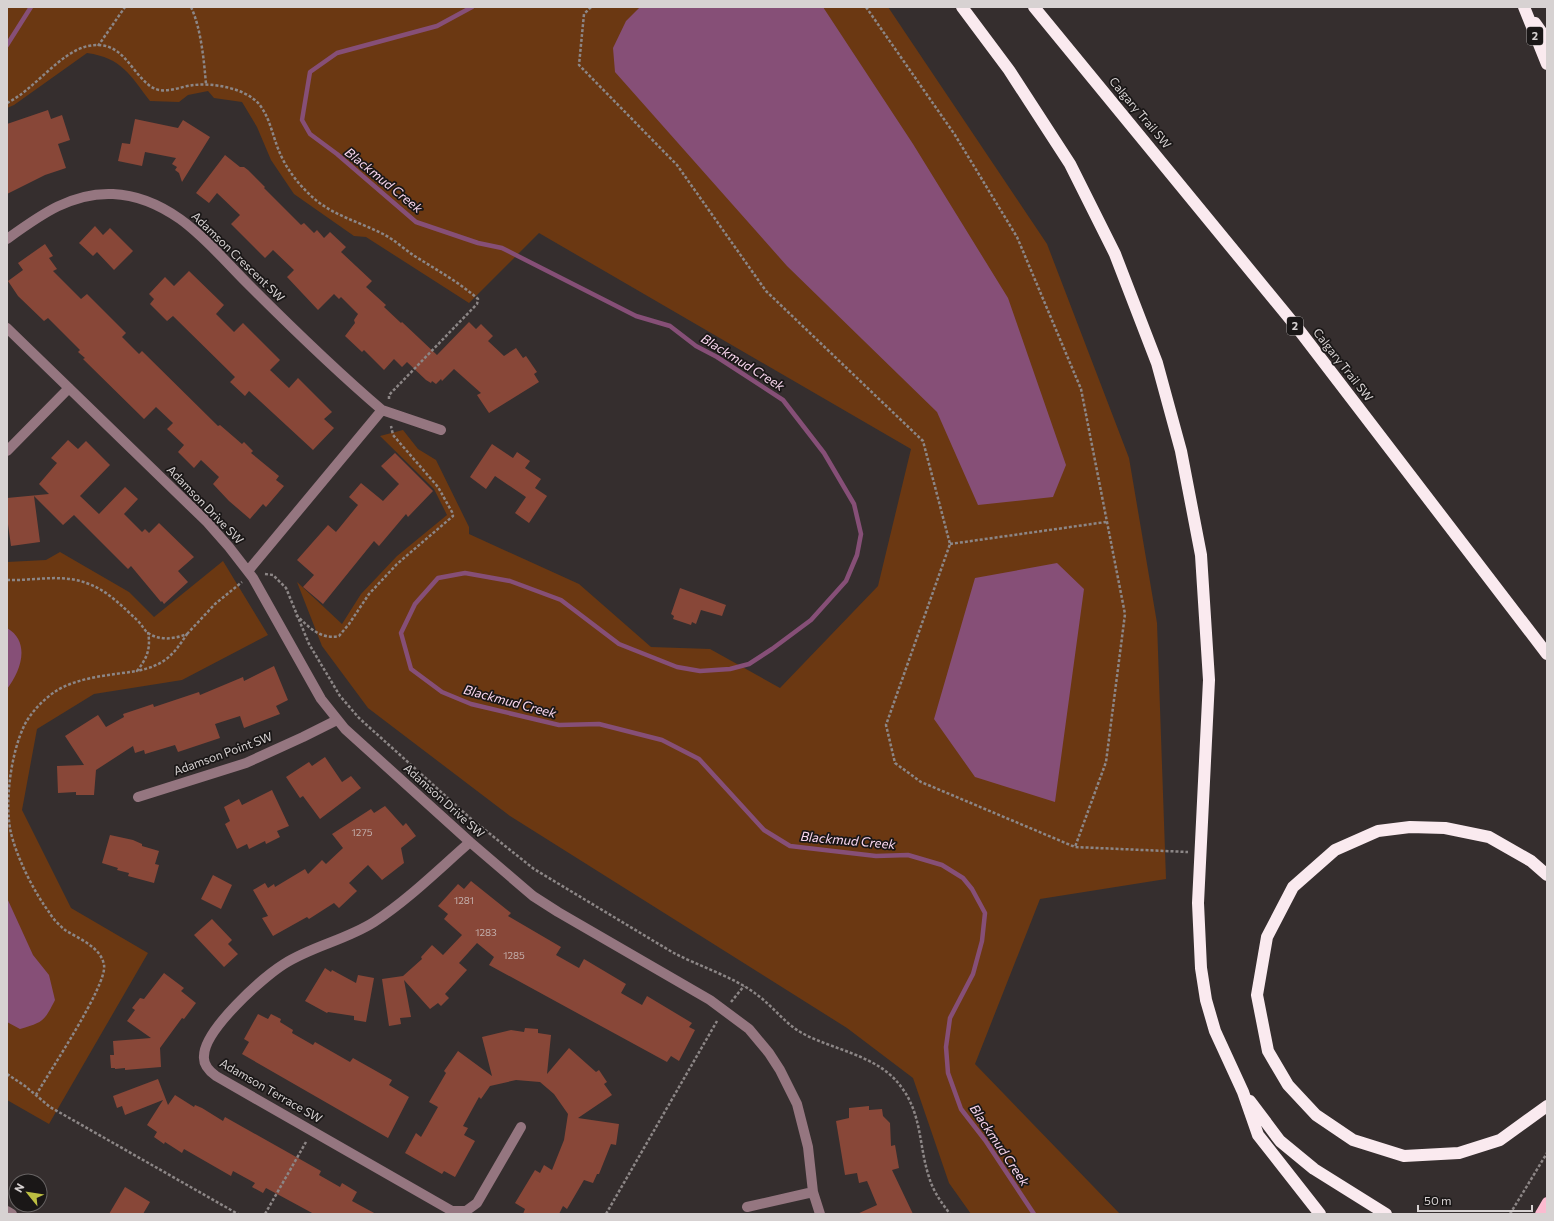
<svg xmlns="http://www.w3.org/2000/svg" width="1554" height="1221" viewBox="0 0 1554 1221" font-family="Commissioner,sans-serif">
	<rect width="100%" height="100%" fill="#352e2e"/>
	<path fill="#6b3812" d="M 7,7 L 888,7 L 1047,244 L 1129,458 L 1157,623 L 1166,879 L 1040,899 L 975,1064 L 1120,1214 L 971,1214 L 949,1183 L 913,1078 L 847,1028 L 510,816 L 368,708 L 322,646 L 297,582 L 342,624 L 361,594 L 397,556 L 447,515 L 434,489 L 380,436 L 403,430 L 418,449 L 436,460 L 469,527 L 469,534 L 579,584 L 651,647 L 710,649 L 780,688 L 878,586 L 911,449 L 539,233 L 469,303 L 366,237 L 354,236 L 294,194 L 271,160 L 257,127 L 242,102 L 214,98 L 208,91 L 188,95 L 179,102 L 150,101 C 130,75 122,58 87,53 L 14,105 L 7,108 Z
		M 60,552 L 129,592 L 154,617 L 223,561 L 268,635 L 182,680 L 94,694 L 37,729 L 22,810 L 71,908 L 148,953 L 49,1124 L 7,1100 L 7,562 L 46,560 Z"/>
	<path fill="#864f77" d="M 640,7 L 823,7 L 913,144 L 1008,298 L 1066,465 L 1053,497 L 978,505 L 937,412 L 787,266 L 615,72 L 613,48 L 626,21 Z
		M 1057,563 L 1084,589 L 1055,802 L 975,777 L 934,719 L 975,578 Z
		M 7,628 C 31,642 21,671 7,689 Z
		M 7,898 L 33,955 L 49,975 L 55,1000 C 44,1022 43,1022 20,1029 L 7,1022 Z"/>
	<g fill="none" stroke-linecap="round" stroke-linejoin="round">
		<path stroke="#864f77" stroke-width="4.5" d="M 472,7 L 437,26 L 337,53 L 310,72 L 302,120 L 310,134 L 337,154 L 416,222 L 478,243 L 502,248 L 636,316 L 670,326 L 696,346 L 717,357 L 783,400 L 824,453 L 854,504 L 861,534 L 857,555 L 846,581 L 811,620 L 772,649 L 749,664 L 730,669 L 700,671 L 677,667 L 619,644 L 561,600 L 510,581 L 465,573 L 438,578 L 415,604 L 401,633 L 411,669 L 442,692 L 471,704 L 559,725 L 599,724 L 662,740 L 699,759 L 764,830 L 790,846 L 876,856 L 908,855 L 942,865 L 963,878 L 972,889 L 985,913 L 982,941 L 973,974 L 950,1018 L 946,1047 L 948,1073 L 961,1109 L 985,1140 L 1034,1214
			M 7,45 L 31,7"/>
	</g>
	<path fill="#884738" d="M 48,110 L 51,119 L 62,115 L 70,140 L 58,144 L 66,168 L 45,175 L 7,194 L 7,124 Z
		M 135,119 L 178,128 L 183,120 L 210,137 L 182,182 L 179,173 L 175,170 L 177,167 L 172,164 L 176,158 L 145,152 L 142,166 L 118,161 L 122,143 L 130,144 Z
		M 225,155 L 240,167 L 244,167 L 248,170 L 265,187 L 264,188 L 301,225 L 304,223 L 314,233 L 317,230 L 324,238 L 330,232 L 346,247 L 341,252 L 372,281 L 366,287 L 386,305 L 384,307 L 401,323 L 402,322 L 437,355 L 469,322 L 476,329 L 481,324 L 493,336 L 488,341 L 504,356 L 516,348 L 523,358 L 526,356 L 537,372 L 534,374 L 539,382 L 489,413 L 477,395 L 481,393 L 454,369 L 442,381 L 441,379 L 436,384 L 432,381 L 431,383 L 426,380 L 407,362 L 402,367 L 394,359 L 384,370 L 364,350 L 362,352 L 345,336 L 355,323 L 354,320 L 358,314 L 341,297 L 339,299 L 334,294 L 318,310 L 287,277 L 294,270 L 273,250 L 265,258 L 231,224 L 240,215 L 217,193 L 209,203 L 196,193 Z
		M 95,226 L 103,235 L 110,228 L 133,251 L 114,270 L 97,252 L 93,256 L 79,243 Z
		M 45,244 L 53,256 L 49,258 L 57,269 L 53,271 L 81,299 L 87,294 L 126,333 L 122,337 L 139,354 L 142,351 L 218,426 L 220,425 L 242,444 L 244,442 L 253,451 L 251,453 L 279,476 L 276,480 L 284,486 L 266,507 L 263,504 L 250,519 L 229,501 L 213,484 L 219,477 L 201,460 L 194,468 L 178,452 L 184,445 L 167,429 L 173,423 L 156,407 L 144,419 L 83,359 L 85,358 L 78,352 L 80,350 L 48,318 L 44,321 L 18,296 L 8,281 L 23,270 L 18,263 Z
		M 189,271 L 224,305 L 216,314 L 234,332 L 243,323 L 280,360 L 270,370 L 289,388 L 298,378 L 332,412 L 324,419 L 334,428 L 313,450 L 249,391 L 245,396 L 230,382 L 235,377 L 173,316 L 167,321 L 150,304 L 154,299 L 149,294 L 165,277 L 174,286 Z
		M 68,440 L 78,449 L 86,441 L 110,465 L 80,496 L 99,514 L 125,487 L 138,499 L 124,514 L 142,532 L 145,529 L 149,533 L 159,523 L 194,557 L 178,571 L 188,582 L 164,604 L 162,601 L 161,602 L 131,566 L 128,569 L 74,515 L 63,525 L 34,496 L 40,542 L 11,546 L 7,517 L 7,498 L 49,494 L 39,484 L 57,463 L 51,458 Z
		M 492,444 L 513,458 L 517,452 L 530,461 L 525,468 L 541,479 L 535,488 L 547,496 L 529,523 L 515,513 L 526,497 L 495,476 L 486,489 L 470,477 Z
		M 395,453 L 433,491 L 408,517 L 406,514 L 379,546 L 374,541 L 323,604 L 303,587 L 314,575 L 297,560 L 328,525 L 336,532 L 358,505 L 349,497 L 361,483 L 383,501 L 399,484 L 381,466 Z
		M 680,588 L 726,605 L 722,616 L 701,610 L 696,624 L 692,622 L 691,625 L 673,619 L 674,616 L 671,614 Z
		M 274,666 L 288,700 L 276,706 L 280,714 L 244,728 L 240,716 L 215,724 L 220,738 L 178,752 L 175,745 L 145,754 L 144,750 L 135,753 L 133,746 L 96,770 L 94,795 L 76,795 L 76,792 L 58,793 L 57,766 L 84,765 L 65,736 L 98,715 L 106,727 L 124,717 L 123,714 L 153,704 L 154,707 L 199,692 L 200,695 L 243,677 L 244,681 Z
		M 325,757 L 342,782 L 351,776 L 361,788 L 320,819 L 303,796 L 300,798 L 286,777 L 309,762 L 312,766 Z
		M 272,790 L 289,826 L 277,831 L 280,837 L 266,844 L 265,841 L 249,849 L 247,844 L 237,849 L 225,824 L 230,821 L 224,807 L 239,799 L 242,805 Z
		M 385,806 L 403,826 L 406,823 L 416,836 L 401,848 L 404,863 L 382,880 L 368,865 L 349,883 L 357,891 L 339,908 L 334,903 L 309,919 L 307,917 L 273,936 L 262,918 L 268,916 L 253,890 L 265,883 L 268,888 L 274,884 L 275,887 L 305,869 L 308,874 L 322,860 L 326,864 L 343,848 L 332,834 L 371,809 L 374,813 Z
		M 110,835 L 133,840 L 142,844 L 142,846 L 159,851 L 155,864 L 159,865 L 154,883 L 128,876 L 129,873 L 117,870 L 118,868 L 102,863 Z
		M 213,875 L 232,885 L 221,909 L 201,899 Z
		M 471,881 L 511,913 L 508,916 L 561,947 L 556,955 L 579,968 L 584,959 L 626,984 L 621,993 L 642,1005 L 647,996 L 692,1023 L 689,1027 L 695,1030 L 679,1061 L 671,1056 L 667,1062 L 489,965 L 494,957 L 477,943 L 459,963 L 467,970 L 445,994 L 449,998 L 441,1006 L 438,1003 L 430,1009 L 404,980 L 411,1017 L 400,1018 L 401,1024 L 389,1026 L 382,979 L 403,976 L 422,959 L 421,957 L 432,945 L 443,955 L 462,935 L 444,919 L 448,914 L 438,906 L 458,884 L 464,889 Z
		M 212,919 L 232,940 L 228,944 L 238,954 L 224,967 L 194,935 Z
		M 325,968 L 331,972 L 332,970 L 356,983 L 358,975 L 374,978 L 366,1022 L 354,1020 L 354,1016 L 328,1012 L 327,1013 L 305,1001 Z
		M 164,973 L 184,988 L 181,991 L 196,1003 L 184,1019 L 182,1018 L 160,1048 L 161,1067 L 125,1070 L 125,1068 L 115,1069 L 115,1068 L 111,1068 L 110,1055 L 114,1055 L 113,1041 L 151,1038 L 127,1021 L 135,1010 L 132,1008 L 140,998 L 144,999 Z
		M 258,1014 L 268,1019 L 271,1014 L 281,1019 L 280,1022 L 293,1030 L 292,1033 L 313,1045 L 315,1042 L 350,1062 L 353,1058 L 392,1080 L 389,1085 L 409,1097 L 388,1138 L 242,1054 L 249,1042 L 244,1039 Z
		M 525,1028 L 538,1029 L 538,1033 L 551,1035 L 547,1074 L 569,1048 L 596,1072 L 599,1070 L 607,1082 L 604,1084 L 612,1095 L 578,1118 L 619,1124 L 616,1145 L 611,1144 L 599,1174 L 597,1174 L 593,1183 L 584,1180 L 567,1209 L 563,1206 L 559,1214 L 523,1214 L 525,1209 L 515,1203 L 535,1170 L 540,1173 L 544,1165 L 552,1170 L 564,1140 L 568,1114 L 554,1094 L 540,1082 L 516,1080 L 490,1086 L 481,1099 L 479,1097 L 463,1126 L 468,1128 L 464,1135 L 475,1141 L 455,1177 L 444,1171 L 442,1174 L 405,1153 L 416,1133 L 421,1137 L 438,1107 L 429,1102 L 446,1073 L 444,1071 L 458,1051 L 492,1076 L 482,1037 L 511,1030 L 524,1032 Z
		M 158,1079 L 168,1105 L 175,1095 L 194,1107 L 195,1105 L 202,1108 L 223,1121 L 225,1117 L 321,1171 L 319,1175 L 340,1187 L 342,1183 L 357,1192 L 352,1201 L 376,1214 L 314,1214 L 266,1188 L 263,1193 L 252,1187 L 255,1183 L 233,1171 L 231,1176 L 184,1149 L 182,1153 L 165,1142 L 164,1144 L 154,1137 L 157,1132 L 147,1125 L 163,1100 L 125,1115 L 122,1106 L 117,1108 L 113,1096 Z
		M 869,1106 L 869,1110 L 882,1109 L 883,1116 L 890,1123 L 891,1146 L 895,1145 L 899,1168 L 892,1170 L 913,1214 L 857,1214 L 877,1205 L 867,1181 L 859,1183 L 857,1173 L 845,1175 L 836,1121 L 849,1118 L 849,1108 Z
		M 125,1187 L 150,1202 L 143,1214 L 109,1214 Z"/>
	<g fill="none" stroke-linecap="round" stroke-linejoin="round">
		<path stroke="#8c8686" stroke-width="2.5" stroke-dasharray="3 2" stroke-linecap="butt" d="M 191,7 C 201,28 204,61 206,84
			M 591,7 L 584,14 L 579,65 L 677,165 L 766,291 L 923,441 L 950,544 L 886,725 L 895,763 L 921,782 L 1075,847 L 1188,852
			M 866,7 L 955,135 L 1017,237 L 1081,389 L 1125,614 L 1106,762 L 1075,847
			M 98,46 L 125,7
			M 7,103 C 34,90 60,52 88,46 C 122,39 129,70 150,86 C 164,96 180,86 194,85 C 214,83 245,88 259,104 C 270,118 272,134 279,151 C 286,169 301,188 317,201 C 336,216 359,222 381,233 C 392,238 403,248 413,255 C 435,269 459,282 478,299 L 477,304 L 389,395 L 389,399
			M 950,544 L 1106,522
			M 265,574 L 273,575 L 286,588 L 309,644 L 340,696 L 359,718 L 470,818 L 534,869 L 672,952 C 698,966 734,977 756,994 C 773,1006 784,1023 802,1033 C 835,1051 879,1055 902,1088 C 922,1115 919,1147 929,1177 C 933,1191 941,1202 950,1214
			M 7,580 C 35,581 63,573 89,584 C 108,591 124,608 138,621 C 142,625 144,630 148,633 C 160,641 174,639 187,634 C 172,657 164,665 137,671 C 147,658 151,649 148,632
			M 296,615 C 309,627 320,640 339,636 L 349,624 L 369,594 L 397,564 L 453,516 L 452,512 L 438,487 L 393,435 L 391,426
			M 187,634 L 215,604 L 242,582
			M 731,1002 L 744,986
			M 7,1074 L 25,1086 L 50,1107 L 238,1214
			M 36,1095 C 48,1074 108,984 104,965 C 101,947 79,939 65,930 C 59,925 53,919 49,912 C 34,892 17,858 11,833 C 4,803 11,752 25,724 C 32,711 44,699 56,691 C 78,677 111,675 137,671
			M 265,1214 L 306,1142
			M 606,1214 L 717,1021
			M 1510,1214 L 1547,1153"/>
		<path stroke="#957680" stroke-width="10" d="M 7,239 C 39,216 71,192 113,194 C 137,195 160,205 180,219 C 205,237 226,262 248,284 C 291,327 335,370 382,410 L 248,571
			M 7,328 L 207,522 L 229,547 L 253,578 L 321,699 L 345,729 L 470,842 L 533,896 L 558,912 L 710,1000 L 749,1029 L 769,1053 L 780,1070 L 797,1104 L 808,1147 L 813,1192 L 820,1214
			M 382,410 L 441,430
			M 7,451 L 69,388
			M 138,797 L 246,763 L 303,737 L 337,720
			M 470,842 C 439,869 409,899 374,922 C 346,940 312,946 284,964 C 262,978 204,1030 204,1056 C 203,1065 209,1071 216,1076 L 452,1211 L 466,1211 L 477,1203 L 521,1127
			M 747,1207 L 813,1192
			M 7,1211 L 12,1214"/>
		<path stroke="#fbbbd0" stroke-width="10" d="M 1540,1214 L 1547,1202"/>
		<path stroke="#faeaef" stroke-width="12" d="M 962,7 L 1009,70 L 1070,164 L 1115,254 L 1157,363 L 1181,451 L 1201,555 L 1209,680 L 1198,903 L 1201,968 L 1206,1000 L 1215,1031 L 1243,1092 L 1258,1135 L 1320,1214
			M 1034,7 L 1299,330 L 1547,654
			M 1524,7 L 1547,64
			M 1535,23 L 1547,40
			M 1547,875 L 1531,861 L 1489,837 L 1445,828 L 1410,827 L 1378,831 L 1335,850 L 1293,887 L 1267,937 L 1257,995 L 1268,1051 L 1288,1085 L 1316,1115 L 1353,1140 L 1404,1156 L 1459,1153 L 1500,1140 L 1547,1106
			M 1250,1101 L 1280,1141 L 1314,1169 L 1386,1214"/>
	</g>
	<g text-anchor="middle" stroke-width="3.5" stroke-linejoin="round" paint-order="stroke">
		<g font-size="10" fill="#c3afac">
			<text x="362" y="836">1275</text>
			<text x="464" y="904">1281</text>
			<text x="486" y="936">1283</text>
			<text x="514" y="959">1285</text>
		</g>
		<g fill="#1a1717" stroke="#9e9a9a" stroke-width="1">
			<rect x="1527" y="27" width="16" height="18" rx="3"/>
			<rect x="1287" y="317" width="16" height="18" rx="3"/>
		</g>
		<g font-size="11" font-weight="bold" fill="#d7d2d2">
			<text x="1535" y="40">2</text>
			<text x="1295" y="330">2</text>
		</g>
		<g font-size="12" fill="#d7d2d2" stroke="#1a1717">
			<text transform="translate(1140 113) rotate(50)" y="4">Calgary Trail SW</text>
			<text transform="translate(238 257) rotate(44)" y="4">Adamson Crescent SW</text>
			<text transform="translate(1343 365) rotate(52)" y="4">Calgary Trail SW</text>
			<text transform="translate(205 505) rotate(46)" y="4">Adamson Drive SW</text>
			<text transform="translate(223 754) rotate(-20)" y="4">Adamson Point SW</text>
			<text transform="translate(444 801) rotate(42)" y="4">Adamson Drive SW</text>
			<text transform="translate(271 1091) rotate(30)" y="4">Adamson Terrace SW</text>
		</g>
		<g font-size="13" font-style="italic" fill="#f9d6ee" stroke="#1a1717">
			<text transform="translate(384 180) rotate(39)" y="5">Blackmud Creek</text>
			<text transform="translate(743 362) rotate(32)" y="5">Blackmud Creek</text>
			<text transform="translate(510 701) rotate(15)" y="5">Blackmud Creek</text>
			<text transform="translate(848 840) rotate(5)" y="5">Blackmud Creek</text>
			<text transform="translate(1000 1145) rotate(56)" y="5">Blackmud Creek</text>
		</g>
	</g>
	<rect width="1554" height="1221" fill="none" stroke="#d7d2d2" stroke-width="16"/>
	<g transform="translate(28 1193) rotate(300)"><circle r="19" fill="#1a1717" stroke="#666262"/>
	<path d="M0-3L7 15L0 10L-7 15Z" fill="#bdbf42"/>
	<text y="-6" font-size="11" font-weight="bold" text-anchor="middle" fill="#d7d2d2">N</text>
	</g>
	<path d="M1418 1205v6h114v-6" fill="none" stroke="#d7d2d2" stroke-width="2"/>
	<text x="1424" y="1205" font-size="12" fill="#d7d2d2" stroke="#1a1717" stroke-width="3" paint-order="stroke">50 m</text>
</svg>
